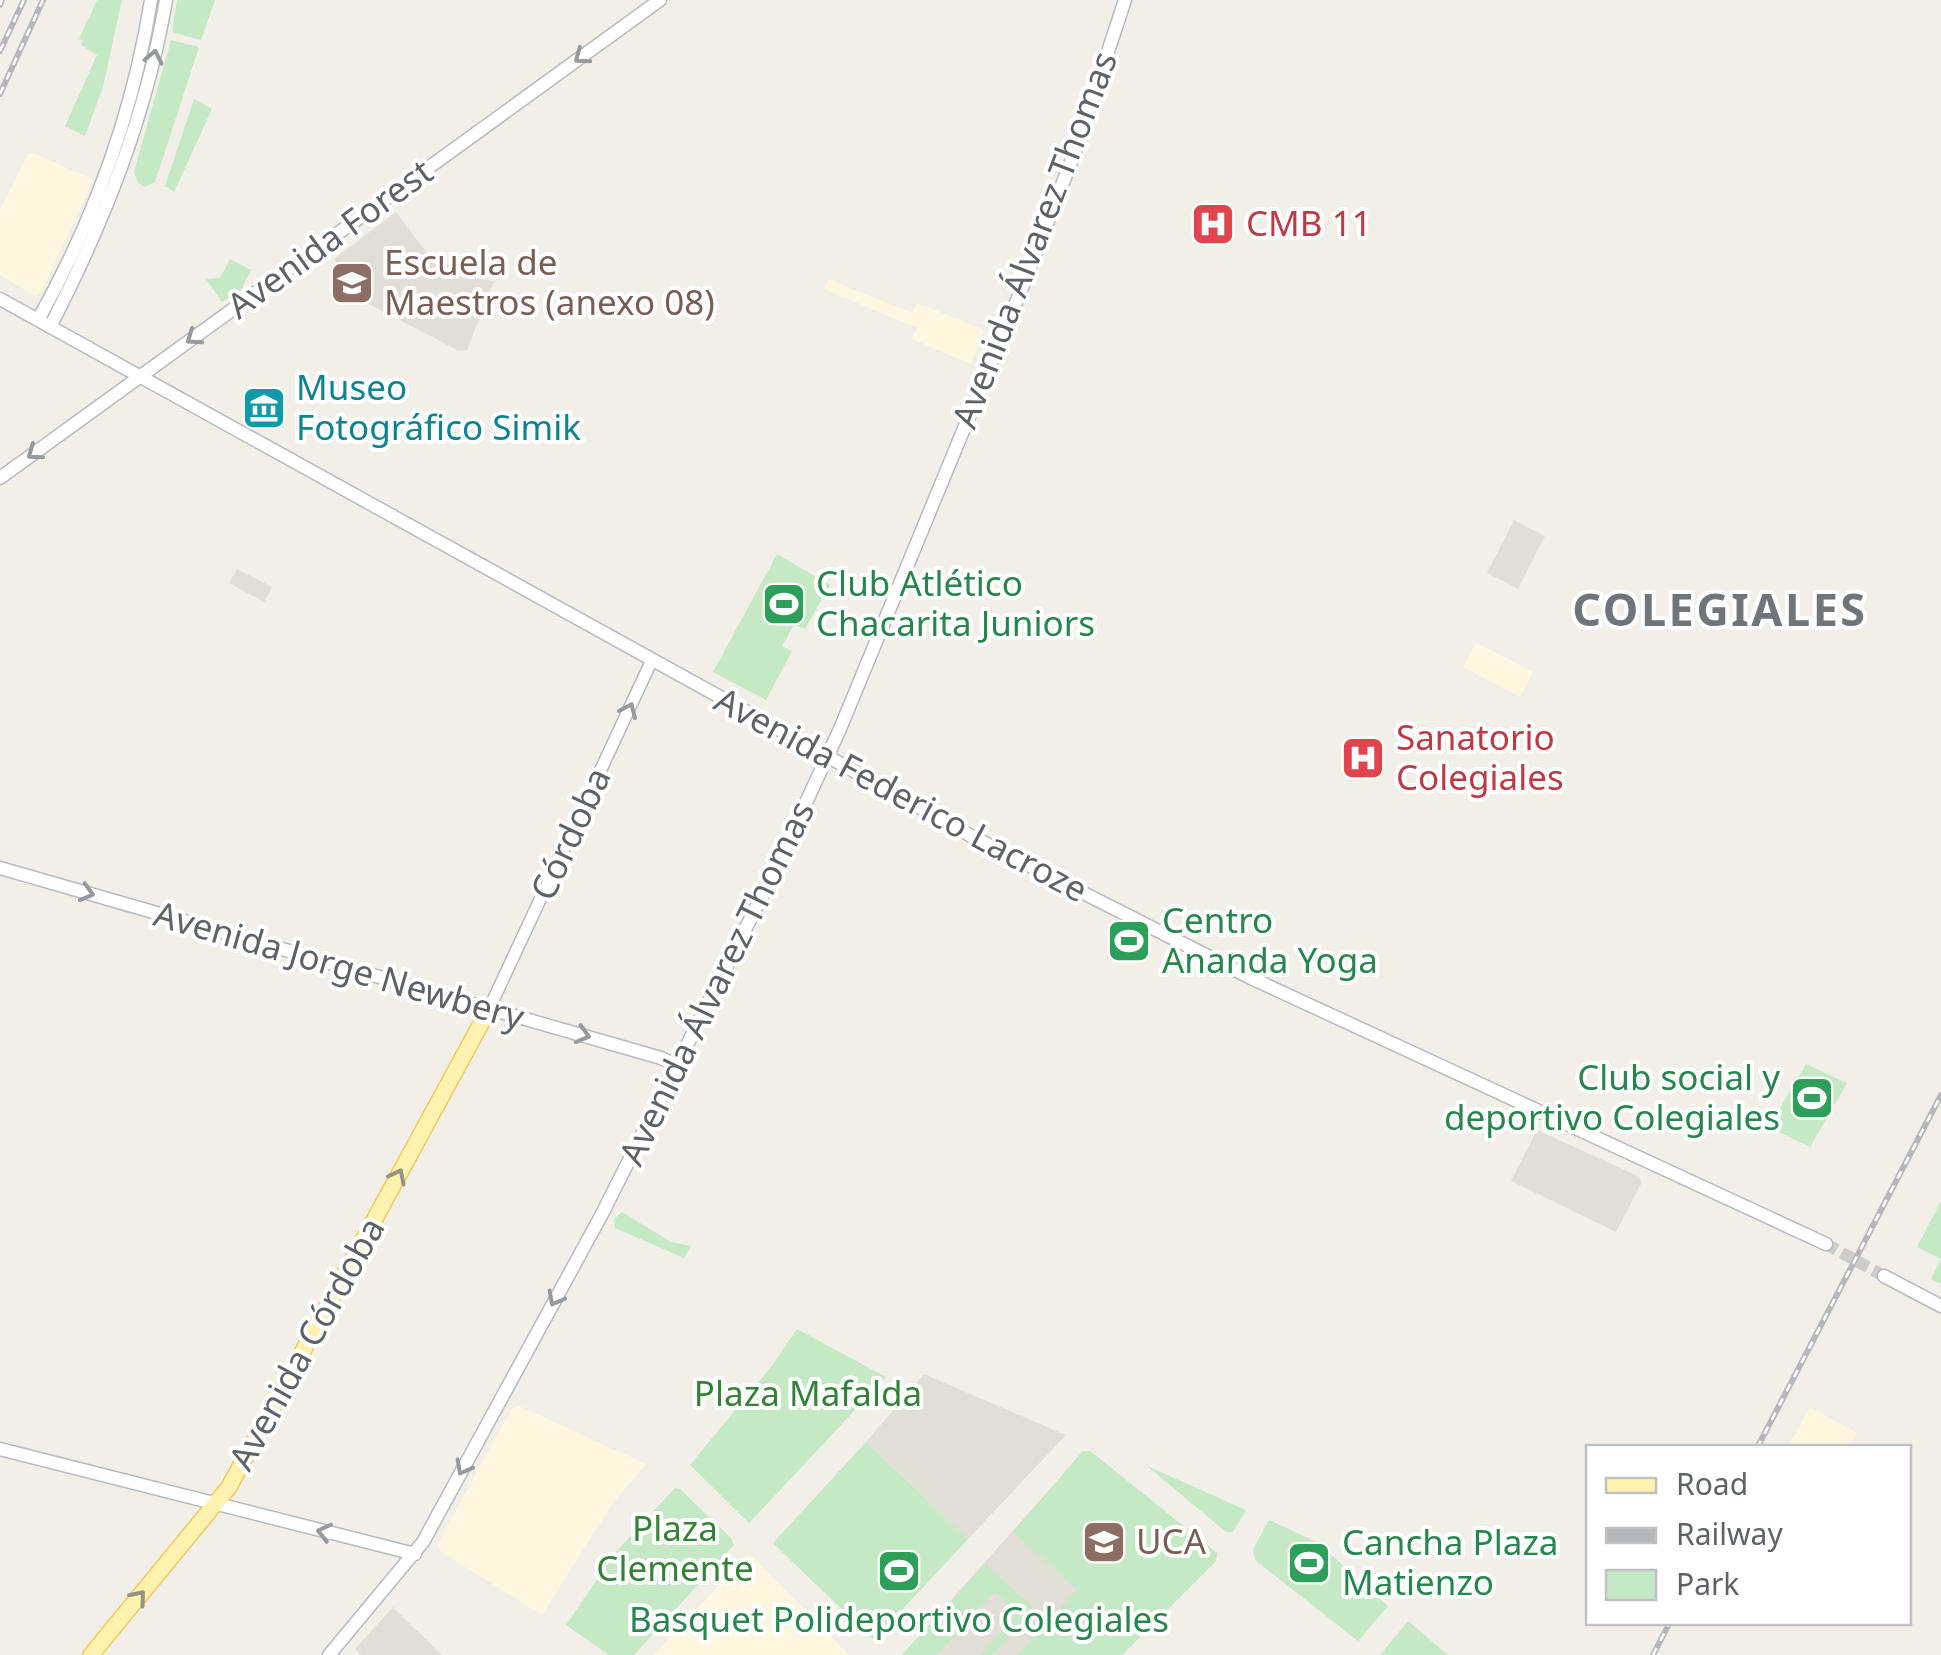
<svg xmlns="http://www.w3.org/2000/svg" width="1941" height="1655" viewBox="0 0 1941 1655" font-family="'Noto Sans',sans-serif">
	<rect width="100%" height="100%" fill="#f1efe8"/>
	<path fill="#fef7e0" d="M 33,153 L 90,178 L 92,183 L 41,293 L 35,296 L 0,275 L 0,210 L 28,154 Z
		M 829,279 L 912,313 L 918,303 L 984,330 L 971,364 L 912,339 L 917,328 L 824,289 Z
		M 1476,643 L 1533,672 L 1520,697 L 1463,667 Z
		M 519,1406 L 646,1464 L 614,1501 L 542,1615 L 440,1551 L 438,1543 L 512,1408 Z
		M 1810,1407 L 1857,1433 L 1849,1447 L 1788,1447 Z
		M 746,1556 L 752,1556 L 849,1655 L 654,1655 Z"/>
	<path fill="#e1ded6" d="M 396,212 L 430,257 L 494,282 L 467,350 L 459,351 L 367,303 L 349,284 L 334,259 Z
		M 1514,520 L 1545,536 L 1518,589 L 1487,573 Z
		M 237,569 L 272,587 L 264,602 L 229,583 Z
		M 1537,1130 L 1640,1177 L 1641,1184 L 1616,1232 L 1511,1181 Z
		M 924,1374 L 1066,1435 L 968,1539 L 866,1442 Z
		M 1090,1451 L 1217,1553 L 1216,1561 L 1122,1655 L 902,1655 L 1083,1452 Z
		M 393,1607 L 411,1625 L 442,1655 L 361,1655 L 355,1649 Z"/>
	<path fill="#c5e8c5" d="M 97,0 L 122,0 L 103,87 L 85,136 L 65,126 L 97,55 L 81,45 L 83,40 L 79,39 Z
		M 177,0 L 215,0 L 201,40 L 172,32 Z
		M 171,40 L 199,47 L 155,182 L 145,187 L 138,183 L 134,172 Z
		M 194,99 L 212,109 L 174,192 L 165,186 Z
		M 230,259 L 251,270 L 241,290 L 222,302 L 206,279 L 220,278 Z
		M 777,554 L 830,585 L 805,629 L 794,625 L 782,646 L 792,651 L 766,700 L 713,672 Z
		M 1806,1064 L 1847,1083 L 1810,1147 L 1769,1127 Z
		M 1941,1201 L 1941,1284 L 1931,1279 L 1941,1259 L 1917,1247 Z
		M 622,1212 L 671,1242 L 691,1246 L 684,1258 L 615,1228 L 614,1219 Z
		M 797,1329 L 886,1377 L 749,1523 L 690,1465 L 771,1367 Z
		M 866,1442 L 968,1539 L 874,1640 L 773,1543 Z
		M 1090,1451 L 1217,1553 L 1216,1561 L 1122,1655 L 1018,1655 L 1077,1589 L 1013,1532 L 1082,1452 Z
		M 1147,1466 L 1246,1510 L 1233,1532 L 1226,1532 Z
		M 675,1488 L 680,1489 L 731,1538 L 734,1545 L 634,1655 L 609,1655 L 566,1625 L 615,1553 Z
		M 1269,1520 L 1317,1542 L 1388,1606 L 1358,1641 L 1255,1560 L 1253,1549 Z
		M 985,1564 L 1034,1608 L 992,1655 L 981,1655 L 1018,1613 L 995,1592 L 937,1655 L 902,1655 Z
		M 1408,1621 L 1448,1655 L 1380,1655 Z"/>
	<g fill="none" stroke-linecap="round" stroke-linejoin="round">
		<path stroke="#ccccc8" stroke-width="12" stroke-dasharray="12 6" stroke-linecap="butt" d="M 1826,1244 L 1884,1276"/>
		<g stroke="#b5b8bc" stroke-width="14">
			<path id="tertiary" d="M 489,1009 L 652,660"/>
		</g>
		<g stroke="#b6babf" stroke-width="15">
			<path id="secondary" d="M 0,299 L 975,838 L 1251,978 L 1826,1244
				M 38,320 C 94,220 133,113 151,0
				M 50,327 C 104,222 146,117 166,0
				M 0,478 L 660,0
				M 0,868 L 661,1058 L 678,1066
				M 1884,1276 L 1941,1306
				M 0,1449 L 415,1554
				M 329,1655 L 423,1542 L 602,1214 L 772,876 L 840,729 L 1024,283 L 1076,149 L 1125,0"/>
		</g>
		<g stroke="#f2c960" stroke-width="18">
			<path id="primary" d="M 91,1655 L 229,1487 L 489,1009"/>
		</g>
		<use href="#tertiary" stroke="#fff" stroke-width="11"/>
		<use href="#secondary" stroke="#fff" stroke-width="12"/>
		<use href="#primary" stroke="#fff2af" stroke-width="15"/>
		<g stroke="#b6b7b8" stroke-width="6">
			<path id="rail" d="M 0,5 L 2,0
				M 0,51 L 24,0
				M 0,94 L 43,0
				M 1757,1448 L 1941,1095
				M 1653,1655 L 1670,1622"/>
		</g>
		<use href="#rail" stroke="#fff" stroke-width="2.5" stroke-dasharray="8" stroke-linecap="butt"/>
	</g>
	<defs><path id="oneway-chevron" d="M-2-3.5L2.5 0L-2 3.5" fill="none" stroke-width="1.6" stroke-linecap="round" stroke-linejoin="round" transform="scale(2.5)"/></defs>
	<g stroke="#979a9d">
		<use href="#oneway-chevron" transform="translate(154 57) rotate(-78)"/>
		<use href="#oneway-chevron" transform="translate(581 57) rotate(144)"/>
		<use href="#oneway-chevron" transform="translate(193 338) rotate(145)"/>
		<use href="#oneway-chevron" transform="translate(34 453) rotate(144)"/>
		<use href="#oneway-chevron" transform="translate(629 710) rotate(-66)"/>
		<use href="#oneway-chevron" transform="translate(87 893) rotate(16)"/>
		<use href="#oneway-chevron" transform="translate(583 1035) rotate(16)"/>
		<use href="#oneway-chevron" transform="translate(555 1299) rotate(118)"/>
		<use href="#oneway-chevron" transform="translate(463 1468) rotate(118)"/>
		<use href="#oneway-chevron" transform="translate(324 1532) rotate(-166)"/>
	</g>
	<g stroke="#979581">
		<use href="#oneway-chevron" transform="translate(398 1176) rotate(-63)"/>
		<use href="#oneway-chevron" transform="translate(139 1597) rotate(-50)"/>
	</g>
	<defs>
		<g id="hospital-square" transform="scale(2.25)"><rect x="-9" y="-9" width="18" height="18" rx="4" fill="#e0444e" stroke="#fff"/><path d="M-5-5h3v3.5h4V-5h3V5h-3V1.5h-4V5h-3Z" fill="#fff"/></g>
		<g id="university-square" transform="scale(2.25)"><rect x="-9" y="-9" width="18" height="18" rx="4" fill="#8d6e63" stroke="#fff"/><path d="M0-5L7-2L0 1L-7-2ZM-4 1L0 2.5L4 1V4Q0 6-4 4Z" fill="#fff"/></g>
		<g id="museum-square" transform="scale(2.25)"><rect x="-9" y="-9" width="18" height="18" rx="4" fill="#0f9aa8" stroke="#fff"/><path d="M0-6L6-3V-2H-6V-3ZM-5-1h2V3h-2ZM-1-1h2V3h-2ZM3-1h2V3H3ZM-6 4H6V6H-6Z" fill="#fff"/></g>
		<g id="stadium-square" transform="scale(2.25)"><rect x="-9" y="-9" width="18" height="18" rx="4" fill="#2e9e5b" stroke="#fff"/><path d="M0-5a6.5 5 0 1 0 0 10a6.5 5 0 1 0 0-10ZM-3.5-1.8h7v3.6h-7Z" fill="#fff"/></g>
	</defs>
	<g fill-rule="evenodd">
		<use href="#hospital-square" x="1213" y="224"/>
		<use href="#university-square" x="352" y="283"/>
		<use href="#museum-square" x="264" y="408"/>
		<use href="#stadium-square" x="784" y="604"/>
		<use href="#hospital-square" x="1363" y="758"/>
		<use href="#stadium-square" x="1129" y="941"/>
		<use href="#stadium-square" x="1812" y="1098"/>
		<use href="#university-square" x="1104" y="1542"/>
		<use href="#stadium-square" x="1309" y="1563"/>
		<use href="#stadium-square" x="899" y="1571"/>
	</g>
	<g text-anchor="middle" stroke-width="8" stroke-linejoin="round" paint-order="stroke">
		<g font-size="35" fill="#be3a42" stroke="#fff" text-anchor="start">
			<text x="1246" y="236">CMB 11</text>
			<text x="1396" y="750">Sanatorio<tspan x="1396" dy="40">Colegiales</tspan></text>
		</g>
		<g font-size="35" fill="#5f6368" stroke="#fff">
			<text transform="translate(330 239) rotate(-36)" y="12">Avenida Forest</text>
			<text transform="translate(1035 240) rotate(-69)" y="12">Avenida Álvarez Thomas</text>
			<text transform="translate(901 795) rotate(28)" y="12">Avenida Federico Lacroze</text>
			<text transform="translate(571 834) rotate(-65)" y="12">Córdoba</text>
			<text transform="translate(339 966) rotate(16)" y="12">Avenida Jorge Newbery</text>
			<text transform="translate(717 983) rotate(-64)" y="12">Avenida Álvarez Thomas</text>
			<text transform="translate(307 1344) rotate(-61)" y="12">Avenida Córdoba</text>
		</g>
		<g font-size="35" fill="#785e54" stroke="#fff" text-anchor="start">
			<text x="384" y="275">Escuela de<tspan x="384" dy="40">Maestros (anexo 08)</tspan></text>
			<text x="1136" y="1554">UCA</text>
		</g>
		<g font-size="35" fill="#0d838f" stroke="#fff" text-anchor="start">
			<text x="296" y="400">Museo<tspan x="296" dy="40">Fotográfico Simik</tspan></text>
		</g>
		<g font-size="35" fill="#27864d" stroke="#fff" text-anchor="start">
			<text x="816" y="596">Club Atlético<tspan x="816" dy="40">Chacarita Juniors</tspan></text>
			<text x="1162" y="933">Centro<tspan x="1162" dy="40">Ananda Yoga</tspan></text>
			<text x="1780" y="1090" text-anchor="end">Club social y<tspan x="1780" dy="40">deportivo Colegiales</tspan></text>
			<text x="1342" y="1555">Cancha Plaza<tspan x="1342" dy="40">Matienzo</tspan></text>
			<text x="899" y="1632" text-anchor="middle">Basquet Polideportivo Colegiales</text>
		</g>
		<g font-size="35" fill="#348238" stroke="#fff">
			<text x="808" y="1406">Plaza Mafalda</text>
			<text x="675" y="1541">Plaza<tspan x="675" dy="40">Clemente</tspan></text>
		</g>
		<g font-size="45" font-weight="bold" letter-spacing="2.5" fill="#70757a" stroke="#fff">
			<text x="1720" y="626">COLEGIALES</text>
		</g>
	</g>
	<rect x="1586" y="1445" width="325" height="180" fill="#ffffff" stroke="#bfc1c3" stroke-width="2.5"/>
	<rect x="1606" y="1478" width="50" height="15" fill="#fff2af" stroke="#bfc1c3" stroke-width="2.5"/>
	<text x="1676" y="1495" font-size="30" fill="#5f6368">Road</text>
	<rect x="1606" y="1528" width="50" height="15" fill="#b6b7b8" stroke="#bfc1c3" stroke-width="2.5"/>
	<text x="1676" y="1545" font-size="30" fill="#5f6368">Railway</text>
	<rect x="1606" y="1570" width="50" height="30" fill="#c5e8c5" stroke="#bfc1c3" stroke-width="2.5"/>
	<text x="1676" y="1595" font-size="30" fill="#5f6368">Park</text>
</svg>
